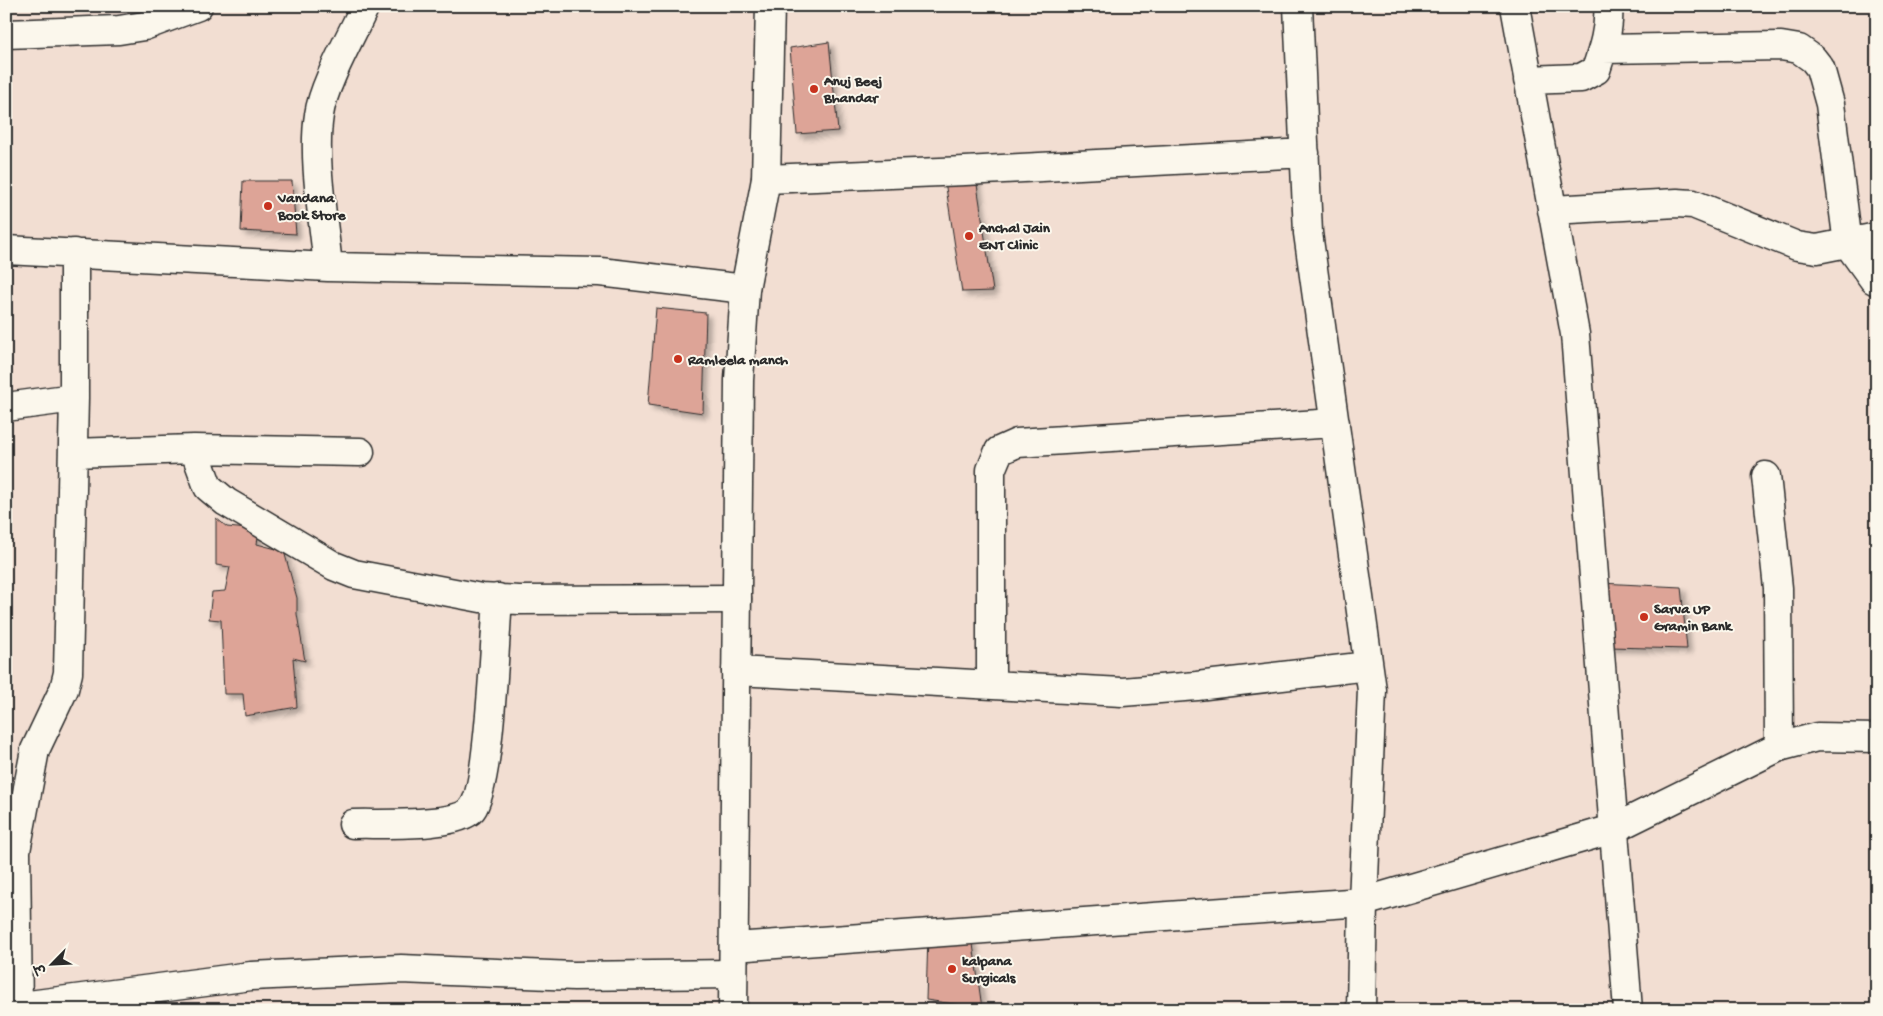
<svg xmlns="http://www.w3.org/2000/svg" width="1883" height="1016" viewBox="0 0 1883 1016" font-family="'Gochi Hand','Playpen Sans Deva',sans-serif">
	<defs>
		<filter id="shadow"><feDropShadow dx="4.5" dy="4.5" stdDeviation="2.5" flood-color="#0004"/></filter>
	</defs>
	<rect width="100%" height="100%" fill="#f2ded2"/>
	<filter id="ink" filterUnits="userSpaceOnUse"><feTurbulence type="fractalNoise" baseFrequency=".02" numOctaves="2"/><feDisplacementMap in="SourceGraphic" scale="10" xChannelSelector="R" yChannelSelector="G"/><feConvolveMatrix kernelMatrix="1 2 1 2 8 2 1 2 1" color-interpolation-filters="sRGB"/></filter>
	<g filter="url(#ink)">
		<path fill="#dda497" stroke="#2b2b2b" filter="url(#shadow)" d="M 829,42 L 838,131 L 797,134 L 790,48 Z
			M 976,178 L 993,291 L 962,292 L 945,181 Z
			M 243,181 L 292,181 L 296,234 L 241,231 Z
			M 656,308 L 706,313 L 703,413 L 648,405 Z
			M 216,518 L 227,527 L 259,530 L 257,544 L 284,551 L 297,598 L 297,614 L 305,661 L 293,658 L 297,707 L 245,716 L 243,694 L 224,694 L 221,620 L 209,619 L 212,592 L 225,591 L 230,567 L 216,565 Z
			M 1600,583 L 1681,587 L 1687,649 L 1610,647 Z
			M 928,936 L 972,937 L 982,1008 L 926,1000 Z"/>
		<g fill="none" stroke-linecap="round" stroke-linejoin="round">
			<g stroke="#2b2b2b" stroke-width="31">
				<path id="minor" d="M 1298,6 L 1308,233 L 1372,690 L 1363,902 L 1361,1010
					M 1515,6 L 1575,334 L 1628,1010
					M 6,34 L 119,30 L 144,26 L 198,6
					M 1603,49 L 1781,46 L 1799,49 L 1813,59 L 1820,68 L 1830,104 L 1848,244 L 1874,280 L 1877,279
					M 1528,80 L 1581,78 L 1596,70 C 1603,49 1610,28 1608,6
					M 766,179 L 965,171 L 1305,153
					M 1552,210 L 1677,203 L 1693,204 L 1797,246 L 1817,249 L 1877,237
					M 6,250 L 328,267 L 600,272 L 745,289
					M 328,267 C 324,222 312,159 319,115 C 323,85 352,35 365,6
					M 6,407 L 74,398
					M 194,449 L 208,487 L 226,502 L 334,566 L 354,574 L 481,598 L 519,600 L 737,599
					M 73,453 L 194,449 L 360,452
					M 1766,476 L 1778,588 L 1779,747
					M 736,671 L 1122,692 L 1197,686 L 1368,666
					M 991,685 L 991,470 L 999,451 L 1017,443 L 1335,423
					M 353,824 C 377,823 456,828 472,809 C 490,787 495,635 498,598
					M 6,1008 L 251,976 L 401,969 L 574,976 L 732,974
					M 18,1010 L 16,851 L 35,750 L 64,689 L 68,673 L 74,398 L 74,253"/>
			</g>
			<g stroke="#2b2b2b" stroke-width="31">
				<path id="tertiary" d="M 734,947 L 1363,902 L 1613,829 L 1779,747 L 1817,737 L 1877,738"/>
			</g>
			<g stroke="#2b2b2b" stroke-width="31">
				<path id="secondary" d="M 733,1010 L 739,380 L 745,289 L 766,179 L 770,6"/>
			</g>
			<use href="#minor" stroke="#fbf7ec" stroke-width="28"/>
			<use href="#tertiary" stroke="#fbf7ec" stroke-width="28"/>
			<use href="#secondary" stroke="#fbf7ec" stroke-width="28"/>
		</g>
	</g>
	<g fill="#c8321e" stroke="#fbf7ec" stroke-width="2">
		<circle cx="814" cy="89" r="5"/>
		<circle cx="268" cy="206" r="5"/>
		<circle cx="969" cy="236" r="5"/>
		<circle cx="678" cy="359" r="5"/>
		<circle cx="1644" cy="617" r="5"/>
		<circle cx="952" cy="969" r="5"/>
	</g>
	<g text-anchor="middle" stroke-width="4" stroke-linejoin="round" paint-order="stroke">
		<g font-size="15" font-weight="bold" fill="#2b2b2b" stroke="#fbf7ec" text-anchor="start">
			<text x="824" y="85">Anuj Beej<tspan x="824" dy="17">Bhandar</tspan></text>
			<text x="278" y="202">Vandana<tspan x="278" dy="17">Book Store</tspan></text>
			<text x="979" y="232">Anchal Jain<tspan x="979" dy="17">ENT Clinic</tspan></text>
			<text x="688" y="364">Ramleela manch</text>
			<text x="1654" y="613">Sarva UP<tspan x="1654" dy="17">Gramin Bank</tspan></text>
			<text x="962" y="965">kalpana<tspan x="962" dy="17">Surgicals</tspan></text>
		</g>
	</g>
	<rect width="1883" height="1016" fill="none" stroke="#fbf7ec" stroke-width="25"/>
	<rect x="12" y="12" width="1858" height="991" fill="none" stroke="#2b2b2b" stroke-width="2" filter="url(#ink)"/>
	<g transform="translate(52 964) rotate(246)" stroke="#fbf7ec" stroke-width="4" paint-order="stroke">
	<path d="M0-4L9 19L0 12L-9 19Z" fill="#2b2b2b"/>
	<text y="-8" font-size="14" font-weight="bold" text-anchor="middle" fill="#2b2b2b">उ</text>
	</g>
</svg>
